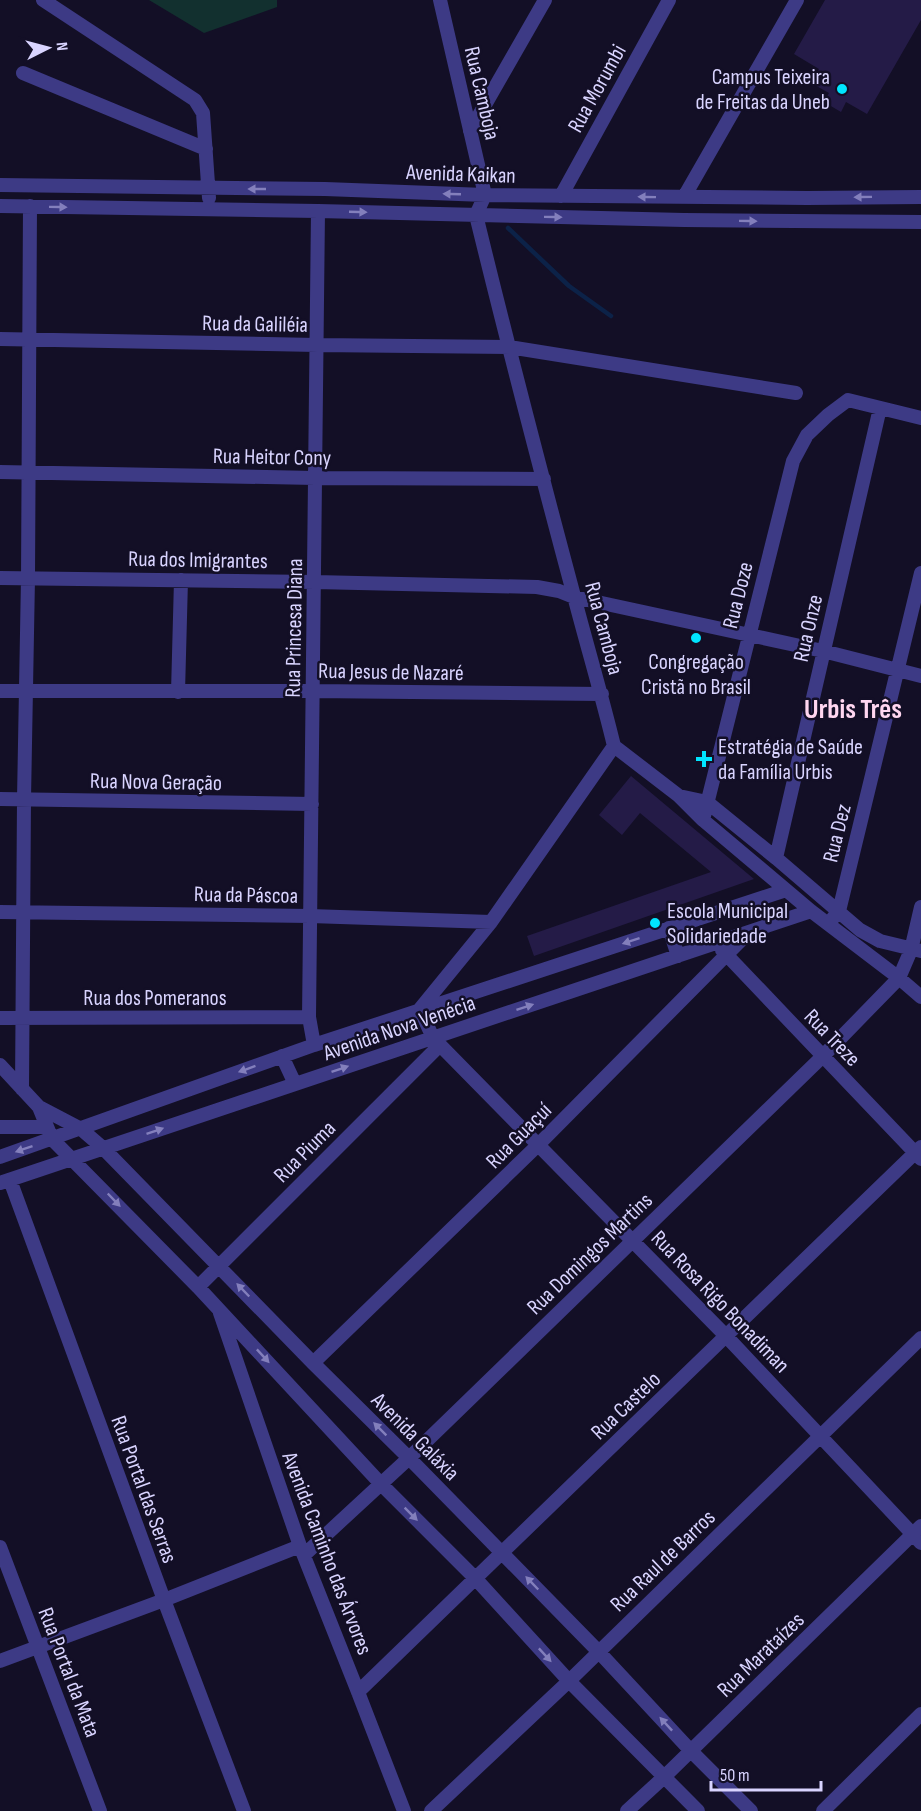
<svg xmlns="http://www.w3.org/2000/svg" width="921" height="1811" viewBox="0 0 921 1811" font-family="'Sofia Sans Condensed',sans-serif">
	<rect width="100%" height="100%" fill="#130f26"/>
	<path fill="#12302f" d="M 149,0 L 277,0 L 277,7 L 204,33 Z"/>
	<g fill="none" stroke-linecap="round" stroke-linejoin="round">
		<path stroke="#0c2248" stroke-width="4.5" d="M 508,228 L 569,286 L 611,316"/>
	</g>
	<path fill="#241b47" d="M 825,0 L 921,0 L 921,20 L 867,114 L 846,102 L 841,112 L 824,102 L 829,93 L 811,83 L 819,69 L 794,54 Z
		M 631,776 L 754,879 L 534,956 L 527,936 L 711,872 L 640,813 L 622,835 L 599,815 Z"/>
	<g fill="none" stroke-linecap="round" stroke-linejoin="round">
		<path stroke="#3d3a85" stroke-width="14" d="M 43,0 L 195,100 L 203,113 L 209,198
			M 440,0 L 485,195 L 476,215 C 507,342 540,469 574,596 C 587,646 602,696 614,746 L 491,922 L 420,1009 L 433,1038 L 440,1045 L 726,1336 L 921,1543
			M 23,73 L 206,149
			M 470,131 L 545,0
			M 0,185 L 325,189 L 485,195 L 807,198 L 921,197
			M 561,196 L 669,0
			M 684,197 L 797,0
			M 0,206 L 318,211 L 684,220 L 921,222
			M 0,339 L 317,345 L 509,347 L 796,393
			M 0,472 L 315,478 L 544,479
			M 0,578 L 315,582 L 537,587 L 559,591 L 574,597 L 823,651 L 921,676
			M 0,691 L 313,691 L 602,694
			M 178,692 L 181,580
			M 614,746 L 679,796 L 703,820 L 811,911 L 899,978 L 921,997
			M 679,796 L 707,802 L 776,858 L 860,930 L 880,941 L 921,951
			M 0,799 L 312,804
			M 703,820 L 793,461 L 807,435 L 828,415 L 848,400 L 921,418
			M 776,858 L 880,408
			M 0,912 L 310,916 L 491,922
			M 828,924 L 839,911 L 921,573
			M 669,928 L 678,956
			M 722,950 L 921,1159
			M 0,1018 L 309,1017
			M 314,1045 L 309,1017 L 318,211
			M 282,1056 L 295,1084
			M 0,1065 L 39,1107 L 52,1139 L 198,1287 L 381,1484 L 475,1578 L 569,1681 L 698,1811
			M 22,1089 L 24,799 L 28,578 L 30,206
			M 39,1107 L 81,1129 L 103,1148 L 313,1363 L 409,1458 L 598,1651 L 691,1751 L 751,1811
			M 0,1127 L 47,1127
			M 0,1157 L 314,1045 L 786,890
			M 10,1180 L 164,1600 L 244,1811
			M 0,1183 L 811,911
			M 198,1287 L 440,1045
			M 220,1313 L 300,1546 L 358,1692 L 404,1811
			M 313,1363 L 538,1145 L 747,934
			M 0,1547 L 100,1811
			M 304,1555 L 409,1458 L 823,1056 L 899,978 L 911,950 L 921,907
			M 0,1661 L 164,1600 L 300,1546
			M 358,1692 L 921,1147
			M 431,1811 L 569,1681 L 921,1338
			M 627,1811 L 664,1777 L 921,1526
			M 823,1811 L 921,1714"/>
	</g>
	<defs><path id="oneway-solid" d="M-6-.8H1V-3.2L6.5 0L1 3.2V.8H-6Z" transform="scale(1.5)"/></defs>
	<g fill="#837fbc">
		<use href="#oneway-solid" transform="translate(257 189) rotate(-180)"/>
		<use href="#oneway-solid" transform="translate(452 194) rotate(-178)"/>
		<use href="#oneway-solid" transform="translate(647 197) rotate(-179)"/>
		<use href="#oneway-solid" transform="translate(863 197) rotate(179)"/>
		<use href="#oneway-solid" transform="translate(58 207) rotate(1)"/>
		<use href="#oneway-solid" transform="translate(358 212) rotate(2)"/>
		<use href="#oneway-solid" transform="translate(553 217) rotate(1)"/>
		<use href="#oneway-solid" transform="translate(748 221) rotate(1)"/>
		<use href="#oneway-solid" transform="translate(631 941) rotate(162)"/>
		<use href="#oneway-solid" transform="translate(525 1007) rotate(-18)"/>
		<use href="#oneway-solid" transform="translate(247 1069) rotate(160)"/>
		<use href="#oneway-solid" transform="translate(340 1069) rotate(-19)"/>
		<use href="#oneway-solid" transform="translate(155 1131) rotate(-19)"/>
		<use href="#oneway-solid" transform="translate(24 1149) rotate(161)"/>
		<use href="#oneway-solid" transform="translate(114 1200) rotate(46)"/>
		<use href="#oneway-solid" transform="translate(243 1290) rotate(-134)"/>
		<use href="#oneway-solid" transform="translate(263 1356) rotate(47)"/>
		<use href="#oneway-solid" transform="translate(380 1429) rotate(-135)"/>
		<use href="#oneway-solid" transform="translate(411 1514) rotate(45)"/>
		<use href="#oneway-solid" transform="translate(532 1583) rotate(-134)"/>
		<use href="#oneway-solid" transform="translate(545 1655) rotate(47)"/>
		<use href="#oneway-solid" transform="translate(666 1724) rotate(-133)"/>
	</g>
	<g fill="#00e5ff" stroke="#130f26" stroke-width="2">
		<circle cx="842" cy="89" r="6"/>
		<circle cx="696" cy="638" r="6"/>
		<path d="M701 750h6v6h6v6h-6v6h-6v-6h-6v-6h6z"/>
		<circle cx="655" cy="923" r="6"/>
	</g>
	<g text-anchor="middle" stroke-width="5" stroke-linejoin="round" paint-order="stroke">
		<g font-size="22" fill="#d9d4ff" stroke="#130f26" text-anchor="start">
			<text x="830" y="84" text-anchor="end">Campus Teixeira<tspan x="830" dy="25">de Freitas da Uneb</tspan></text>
			<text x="696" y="669" text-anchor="middle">Congregação<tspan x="696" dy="25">Cristã no Brasil</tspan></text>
			<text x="718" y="754">Estratégia de Saúde<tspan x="718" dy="25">da Família Urbis</tspan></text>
			<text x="667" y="918">Escola Municipal<tspan x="667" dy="25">Solidariedade</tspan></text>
		</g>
		<g font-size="22" fill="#d9d4ff" stroke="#130f26">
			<text transform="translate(596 88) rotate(-61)" y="8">Rua Morumbi</text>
			<text transform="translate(483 93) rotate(77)" y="8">Rua Camboja</text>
			<text transform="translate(461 173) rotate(2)" y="8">Avenida Kaikan</text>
			<text transform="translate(255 323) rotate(1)" y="8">Rua da Galiléia</text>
			<text transform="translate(272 456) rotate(1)" y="8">Rua Heitor Cony</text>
			<text transform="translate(198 559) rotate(1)" y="8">Rua dos Imigrantes</text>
			<text transform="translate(737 595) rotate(-76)" y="8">Rua Doze</text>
			<text transform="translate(293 628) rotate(-89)" y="8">Rua Princesa Diana</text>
			<text transform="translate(605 628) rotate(75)" y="8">Rua Camboja</text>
			<text transform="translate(807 628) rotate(-77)" y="8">Rua Onze</text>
			<text transform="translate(391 671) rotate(1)" y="8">Rua Jesus de Nazaré</text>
			<text transform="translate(156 781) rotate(1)" y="8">Rua Nova Geração</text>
			<text transform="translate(836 833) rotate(-76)" y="8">Rua Dez</text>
			<text transform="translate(246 894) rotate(1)" y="8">Rua da Páscoa</text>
			<text x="155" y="1005">Rua dos Pomeranos</text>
			<text transform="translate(399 1027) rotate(-19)" y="8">Avenida Nova Venécia</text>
			<text transform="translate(833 1037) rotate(46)" y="8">Rua Treze</text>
			<text transform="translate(518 1135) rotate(-45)" y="8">Rua Guaçuí</text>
			<text transform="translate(304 1151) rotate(-45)" y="8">Rua Piuma</text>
			<text transform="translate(589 1253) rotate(-44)" y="8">Rua Domingos Martins</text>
			<text transform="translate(721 1301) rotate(46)" y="8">Rua Rosa Rigo Bonadiman</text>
			<text transform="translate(625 1405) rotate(-44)" y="8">Rua Castelo</text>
			<text transform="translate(416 1436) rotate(45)" y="8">Avenida Galáxia</text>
			<text transform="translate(145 1489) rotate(70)" y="8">Rua Portal das Serras</text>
			<text transform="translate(328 1553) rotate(69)" y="8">Avenida Caminho das Árvores</text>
			<text transform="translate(662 1560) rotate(-44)" y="8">Rua Raul de Barros</text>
			<text transform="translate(760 1654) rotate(-44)" y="8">Rua Marataízes</text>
			<text transform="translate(70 1672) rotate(69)" y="8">Rua Portal da Mata</text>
		</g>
		<g font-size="28" font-weight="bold" fill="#ffd6f0" stroke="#130f26">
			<text x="853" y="718">Urbis Três</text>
		</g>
	</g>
	<g transform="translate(48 48) rotate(84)" stroke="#130f26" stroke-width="4.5" paint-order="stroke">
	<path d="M0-4.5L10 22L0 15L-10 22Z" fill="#d9d4ff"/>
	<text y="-9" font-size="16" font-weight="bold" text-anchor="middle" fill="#d9d4ff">N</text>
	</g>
	<path d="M711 1781v9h110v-9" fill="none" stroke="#d9d4ff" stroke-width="3"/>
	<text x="720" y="1781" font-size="18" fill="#d9d4ff" stroke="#130f26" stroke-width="4.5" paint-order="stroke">50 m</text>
</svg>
